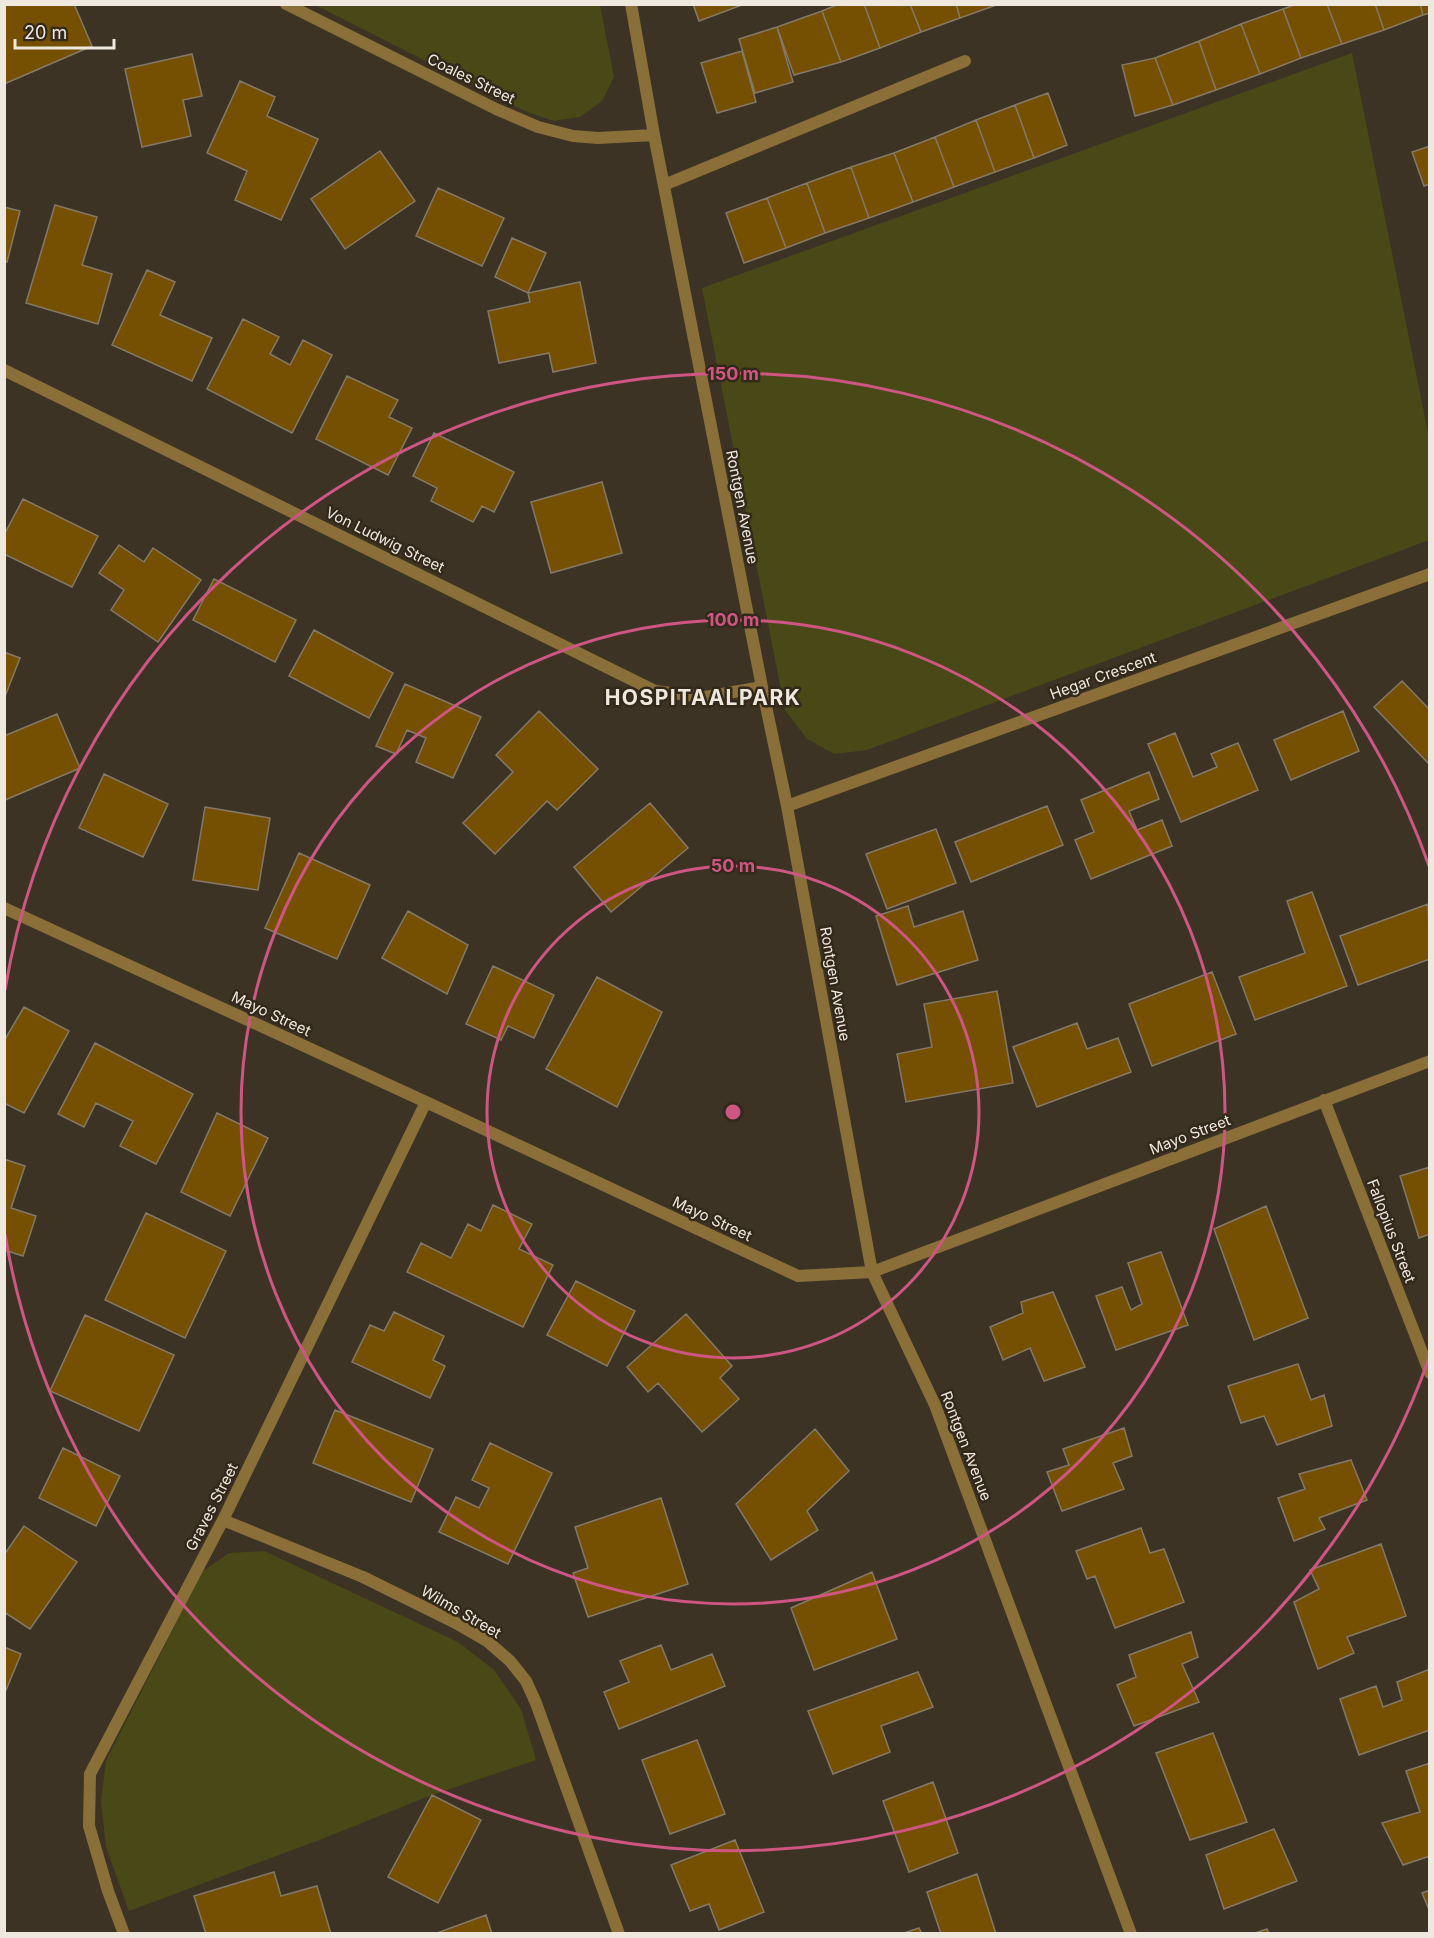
<svg xmlns="http://www.w3.org/2000/svg" width="1434" height="1938" viewBox="0 0 1434 1938" font-family="Inter,sans-serif">
	<rect width="100%" height="100%" fill="#3d3325"/>
	<path fill="#484917" d="M 315,5 L 600,5 L 614,77 L 602,101 L 580,117 L 554,121 L 527,112 Z
		M 1352,53 L 1429,438 L 1429,540 L 867,750 L 834,754 L 807,739 L 785,710 L 702,288 Z
		M 264,1551 L 458,1642 L 494,1670 L 521,1709 L 536,1760 L 432,1795 L 322,1839 L 129,1911 L 106,1847 L 101,1802 L 106,1761 L 202,1572 L 229,1553 Z"/>
	<path fill="#755002" stroke="#847969" stroke-width="1.5" d="M 4,4 L 74,4 L 92,46 L 4,84 Z
		M 693,4 L 742,4 L 742,5 L 699,21 Z
		M 839,4 L 864,4 L 880,48 L 841,62 L 822,11 Z
		M 864,4 L 910,4 L 921,32 L 880,48 Z
		M 910,4 L 956,4 L 960,18 L 921,32 Z
		M 956,4 L 999,4 L 960,18 Z
		M 1297,4 L 1327,4 L 1342,44 L 1301,58 L 1283,9 Z
		M 1327,4 L 1375,4 L 1384,30 L 1342,44 Z
		M 1375,4 L 1420,4 L 1423,15 L 1384,30 Z
		M 1420,4 L 1430,4 L 1430,13 L 1423,15 Z
		M 1283,9 L 1301,58 L 1260,74 L 1241,24 Z
		M 822,11 L 841,62 L 794,75 L 777,27 Z
		M 1241,24 L 1260,74 L 1216,90 L 1199,41 Z
		M 777,27 L 793,82 L 755,93 L 739,39 Z
		M 1199,41 L 1216,90 L 1173,105 L 1155,58 Z
		M 742,51 L 756,102 L 717,113 L 701,63 Z
		M 192,54 L 202,96 L 183,100 L 191,136 L 142,147 L 125,69 Z
		M 1155,58 L 1173,105 L 1135,116 L 1122,65 Z
		M 240,81 L 275,97 L 267,116 L 318,139 L 281,220 L 235,200 L 247,171 L 207,153 Z
		M 1048,93 L 1067,145 L 1034,158 L 1015,105 Z
		M 1015,105 L 1034,158 L 995,172 L 976,120 Z
		M 976,120 L 995,172 L 954,187 L 935,137 Z
		M 935,137 L 954,187 L 913,202 L 894,153 Z
		M 1430,146 L 1430,184 L 1424,186 L 1412,152 Z
		M 380,151 L 415,201 L 345,249 L 311,199 Z
		M 894,153 L 913,202 L 869,218 L 851,167 Z
		M 851,167 L 869,218 L 825,233 L 807,183 Z
		M 807,183 L 825,233 L 786,248 L 767,198 Z
		M 438,188 L 504,218 L 482,266 L 416,236 Z
		M 767,198 L 786,248 L 744,263 L 726,213 Z
		M 55,205 L 97,217 L 82,265 L 112,274 L 98,324 L 26,303 Z
		M 4,207 L 20,211 L 7,262 L 4,261 Z
		M 512,238 L 546,253 L 528,293 L 495,277 Z
		M 147,270 L 175,282 L 160,315 L 212,338 L 192,381 L 112,345 Z
		M 580,282 L 596,363 L 553,372 L 549,353 L 499,363 L 488,311 L 530,302 L 528,293 Z
		M 243,319 L 279,337 L 270,354 L 290,365 L 303,340 L 332,355 L 292,433 L 207,389 Z
		M 347,376 L 398,400 L 389,417 L 412,428 L 388,475 L 316,439 Z
		M 434,433 L 514,472 L 494,512 L 482,506 L 473,522 L 431,501 L 437,488 L 413,476 Z
		M 602,482 L 622,553 L 551,573 L 531,502 Z
		M 23,499 L 98,536 L 72,587 L 4,554 L 4,535 Z
		M 119,545 L 144,562 L 153,548 L 201,580 L 158,642 L 111,610 L 124,590 L 99,573 Z
		M 214,579 L 296,620 L 275,662 L 193,620 Z
		M 314,630 L 393,673 L 369,718 L 289,676 Z
		M 4,652 L 20,658 L 4,699 Z
		M 1402,681 L 1430,710 L 1430,765 L 1374,707 Z
		M 405,684 L 481,717 L 453,778 L 416,762 L 426,738 L 407,730 L 396,754 L 376,746 Z
		M 539,711 L 598,769 L 557,810 L 547,801 L 495,854 L 463,823 L 513,772 L 496,755 Z
		M 1343,711 L 1359,751 L 1291,780 L 1274,740 Z
		M 57,714 L 80,768 L 5,800 L 4,736 Z
		M 1175,733 L 1193,777 L 1217,767 L 1211,754 L 1238,743 L 1258,790 L 1181,822 L 1148,744 Z
		M 1149,772 L 1159,799 L 1129,811 L 1137,830 L 1162,820 L 1172,846 L 1091,879 L 1075,840 L 1094,832 L 1081,800 Z
		M 104,774 L 168,804 L 143,857 L 79,828 Z
		M 650,803 L 688,848 L 611,912 L 574,867 Z
		M 1047,806 L 1063,845 L 971,882 L 955,842 Z
		M 205,807 L 270,818 L 258,890 L 193,880 Z
		M 936,829 L 956,883 L 887,909 L 866,854 Z
		M 299,853 L 370,885 L 337,959 L 265,928 Z
		M 1312,892 L 1347,986 L 1255,1020 L 1239,977 L 1305,953 L 1287,901 Z
		M 1428,904 L 1430,959 L 1358,985 L 1340,936 Z
		M 908,906 L 914,927 L 963,911 L 978,960 L 897,985 L 876,916 Z
		M 408,911 L 468,945 L 447,994 L 382,958 Z
		M 493,966 L 554,995 L 534,1038 L 508,1026 L 501,1040 L 466,1024 Z
		M 1212,972 L 1236,1034 L 1152,1066 L 1129,1004 Z
		M 597,977 L 662,1012 L 617,1107 L 546,1069 Z
		M 997,991 L 1013,1083 L 906,1102 L 897,1054 L 932,1047 L 924,1004 Z
		M 24,1007 L 69,1031 L 24,1113 L 4,1103 L 4,1041 Z
		M 1077,1023 L 1087,1049 L 1118,1038 L 1131,1072 L 1037,1107 L 1013,1047 Z
		M 95,1043 L 193,1094 L 156,1164 L 120,1146 L 133,1121 L 96,1103 L 84,1127 L 58,1114 Z
		M 217,1113 L 268,1138 L 230,1216 L 181,1192 Z
		M 4,1159 L 25,1166 L 11,1208 L 36,1216 L 23,1256 L 4,1250 Z
		M 1430,1167 L 1430,1234 L 1419,1238 L 1400,1176 Z
		M 493,1205 L 532,1224 L 519,1249 L 553,1265 L 523,1327 L 407,1272 L 421,1243 L 451,1258 L 468,1224 L 481,1231 Z
		M 1266,1206 L 1308,1318 L 1254,1340 L 1214,1229 Z
		M 146,1213 L 226,1251 L 185,1338 L 105,1300 Z
		M 1161,1252 L 1188,1325 L 1116,1350 L 1096,1296 L 1122,1287 L 1131,1310 L 1142,1304 L 1128,1263 Z
		M 576,1281 L 635,1311 L 607,1366 L 547,1335 Z
		M 1053,1292 L 1085,1367 L 1044,1381 L 1030,1348 L 1003,1360 L 990,1327 L 1023,1313 L 1021,1302 Z
		M 394,1312 L 444,1336 L 433,1360 L 445,1366 L 430,1398 L 352,1362 L 370,1325 L 384,1331 Z
		M 686,1314 L 732,1366 L 720,1378 L 739,1399 L 702,1432 L 658,1383 L 648,1392 L 627,1367 Z
		M 85,1315 L 174,1355 L 139,1431 L 50,1391 Z
		M 1298,1364 L 1311,1400 L 1324,1395 L 1332,1426 L 1277,1445 L 1264,1416 L 1241,1423 L 1228,1386 Z
		M 335,1410 L 433,1449 L 411,1502 L 313,1463 Z
		M 1124,1428 L 1132,1456 L 1113,1463 L 1124,1489 L 1062,1511 L 1047,1472 L 1069,1465 L 1063,1449 Z
		M 815,1429 L 849,1471 L 807,1511 L 818,1530 L 771,1560 L 736,1504 Z
		M 490,1443 L 552,1473 L 508,1564 L 439,1532 L 456,1497 L 479,1508 L 489,1488 L 472,1480 Z
		M 63,1448 L 120,1476 L 96,1526 L 39,1498 Z
		M 1351,1460 L 1367,1500 L 1319,1518 L 1325,1529 L 1294,1541 L 1278,1498 L 1305,1489 L 1299,1474 Z
		M 661,1498 L 688,1584 L 588,1617 L 573,1573 L 588,1568 L 575,1527 Z
		M 24,1526 L 77,1562 L 30,1629 L 4,1612 L 4,1555 Z
		M 1141,1528 L 1150,1553 L 1164,1549 L 1184,1602 L 1115,1628 L 1095,1576 L 1087,1579 L 1076,1551 Z
		M 1381,1544 L 1406,1616 L 1347,1637 L 1354,1653 L 1318,1669 L 1294,1602 L 1319,1589 L 1310,1570 Z
		M 872,1572 L 897,1639 L 814,1670 L 791,1608 Z
		M 1191,1632 L 1198,1657 L 1182,1664 L 1199,1702 L 1134,1726 L 1117,1685 L 1136,1677 L 1129,1655 Z
		M 661,1645 L 671,1670 L 712,1654 L 725,1686 L 619,1729 L 604,1692 L 629,1682 L 620,1661 Z
		M 4,1647 L 21,1654 L 4,1695 Z
		M 1430,1669 L 1430,1730 L 1359,1755 L 1340,1699 L 1376,1686 L 1383,1707 L 1402,1700 L 1397,1682 Z
		M 918,1672 L 933,1707 L 881,1726 L 890,1752 L 833,1774 L 808,1711 Z
		M 1213,1733 L 1247,1822 L 1190,1840 L 1156,1753 Z
		M 697,1740 L 725,1814 L 670,1834 L 642,1760 Z
		M 1430,1763 L 1430,1856 L 1403,1865 L 1382,1823 L 1420,1812 L 1406,1771 Z
		M 933,1782 L 958,1853 L 909,1872 L 883,1801 Z
		M 432,1795 L 481,1820 L 438,1903 L 388,1877 Z
		M 1274,1829 L 1297,1881 L 1224,1909 L 1206,1855 Z
		M 735,1840 L 764,1912 L 719,1930 L 709,1904 L 690,1911 L 671,1865 Z
		M 274,1872 L 281,1896 L 317,1886 L 331,1934 L 206,1934 L 194,1896 Z
		M 977,1874 L 996,1934 L 941,1934 L 927,1892 Z
		M 1430,1890 L 1430,1912 L 1422,1893 Z
		M 486,1915 L 492,1934 L 437,1934 L 437,1933 Z
		M 919,1928 L 922,1934 L 901,1934 Z
		M 1267,1929 L 1269,1934 L 1252,1934 Z"/>
	<g fill="none" stroke-linecap="round" stroke-linejoin="round">
		<path stroke="#8a6f38" stroke-width="12" d="M 286,4 L 496,109 L 538,127 L 573,136 L 598,138 L 654,135
			M 631,4 L 654,135 L 762,687 L 787,806 L 872,1272 L 935,1405 L 1131,1934
			M 664,185 L 965,61
			M 4,370 L 655,691 L 705,697 L 762,687
			M 787,806 L 1430,574
			M 4,908 L 426,1102 L 798,1276 L 872,1272 L 1430,1061
			M 1324,1100 L 1430,1373
			M 223,1520 L 363,1577 L 456,1623 L 487,1641 L 510,1661 L 526,1681 L 536,1703 L 619,1934
			M 124,1934 L 108,1891 L 89,1826 L 90,1774 L 223,1520 L 426,1102"/>
	</g>
	<g fill="none" stroke="#cf5683" stroke-width="3">
		<circle cx="733" cy="1112" r="246"/>
		<circle cx="733" cy="1112" r="492"/>
		<path d="M1429 1358A738 738 0 0 1 5 1234M5 990A738 738 0 0 1 1429 866"/>
	</g>
	<g text-anchor="middle" stroke-width="5" stroke-linejoin="round" paint-order="stroke">
		<g font-size="15" fill="#eee8df" stroke="#32291b">
			<text transform="translate(471 79) rotate(26)" y="5">Coales Street</text>
			<text transform="translate(742 507) rotate(79)" y="5">Rontgen Avenue</text>
			<text transform="translate(385 540) rotate(26)" y="5">Von Ludwig Street</text>
			<text transform="translate(1103 676) rotate(-20)" y="5">Hegar Crescent</text>
			<text transform="translate(835 984) rotate(80)" y="5">Rontgen Avenue</text>
			<text transform="translate(271 1014) rotate(25)" y="5">Mayo Street</text>
			<text transform="translate(1190 1135) rotate(-21)" y="5">Mayo Street</text>
			<text transform="translate(712 1219) rotate(25)" y="5">Mayo Street</text>
			<text transform="translate(1391 1231) rotate(69)" y="5">Fallopius Street</text>
			<text transform="translate(966 1446) rotate(69)" y="5">Rontgen Avenue</text>
			<text transform="translate(212 1507) rotate(-63)" y="5">Graves Street</text>
			<text transform="translate(461 1612) rotate(30)" y="5">Wilms Street</text>
		</g>
		<g font-size="21" font-weight="bold" letter-spacing="1.5" fill="#eee8df" stroke="#32291b">
			<text x="703" y="705">HOSPITAALPARK</text>
		</g>
	</g>
	<circle cx="733" cy="1112" r="9" fill="#cf5683" stroke="#32291b" stroke-width="3"/>
	<g font-size="18" text-anchor="middle" font-weight="bold" fill="#cf5683" stroke="#32291b" stroke-width="5" stroke-linejoin="round" paint-order="stroke">
		<text x="733" y="380">150 m</text>
		<text x="733" y="626">100 m</text>
		<text x="733" y="872">50 m</text>
	</g>
	<rect width="1434" height="1938" fill="none" stroke="#eee8df" stroke-width="12"/>
	<path d="M15 39v9h99v-9" fill="none" stroke="#eee8df" stroke-width="3"/>
	<text x="24" y="39" font-size="18" fill="#eee8df" stroke="#32291b" stroke-width="4.5" paint-order="stroke">20 m</text>
</svg>
